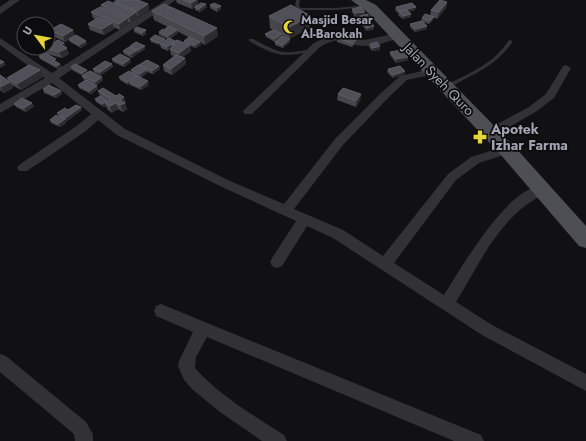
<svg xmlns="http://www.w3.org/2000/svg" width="586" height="441" viewBox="0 0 586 441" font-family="Jost,sans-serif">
	<rect width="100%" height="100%" fill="#111012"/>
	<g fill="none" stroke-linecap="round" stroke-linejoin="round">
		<path fill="#323236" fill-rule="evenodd" d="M 296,0 L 300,0 L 299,6 L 301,8 L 336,8 L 367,5 L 369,6 L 367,7 L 336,10 L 300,10 L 295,6 Z
			M 249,39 L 253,39 C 279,53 282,55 312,49 L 314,50 L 312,51 C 282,58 276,56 249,41 Z
			M 509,40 L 513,41 C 496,67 474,73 449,88 L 445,88 L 445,86 C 470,72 493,65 509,40 Z"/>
		<path fill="#323236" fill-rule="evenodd" d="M 10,0 L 20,0 L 0,14 L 0,7 Z
			M 166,0 L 176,0 L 59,78 L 125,129 L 230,181 L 284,204 L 335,139 L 381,93 L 400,76 L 431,69 L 435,70 L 436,72 L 435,74 L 407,80 L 389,97 L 343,145 L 294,209 L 343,230 L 383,256 L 448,174 L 471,157 L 506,146 L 510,147 L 512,150 L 510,153 L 479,163 L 456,180 L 394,263 L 444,295 C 460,270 513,176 548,187 L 550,190 L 548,193 C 502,211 480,263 456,302 L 492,325 L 586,374 L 586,391 L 482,335 L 333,238 L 307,226 L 282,266 L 277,268 L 272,266 L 270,262 L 272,258 L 296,221 L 222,187 L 117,135 L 98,120 L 86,131 L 27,171 L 19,171 L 17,168 L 19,165 L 78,125 L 91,114 L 52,83 L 0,113 L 0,104 L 45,78 L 0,45 L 0,38 L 52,73 Z
			M 397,33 L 400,34 L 400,38 C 389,41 377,46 366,46 C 343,46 344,33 320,47 L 252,114 L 244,114 L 243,111 L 314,43 L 333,34 L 343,34 L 365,40 Z
			M 566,65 L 571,68 L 554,98 L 537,111 L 494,136 L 486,136 L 484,133 L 486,130 L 529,107 L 546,94 L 563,66 Z
			M 161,304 L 481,435 L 484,441 L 454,441 L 207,337 L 196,357 L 195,368 C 220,396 253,415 284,435 L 287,441 L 262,441 L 220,412 L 193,390 L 184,380 L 178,366 L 179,361 L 193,332 L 156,316 L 154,311 L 156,306 Z
			M 0,354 L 6,356 L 86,422 L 93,434 L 93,441 L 75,441 L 74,434 L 0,372 Z"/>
		<path fill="#4e4e55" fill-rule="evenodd" d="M 351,0 L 366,0 L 376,5 L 514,146 L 586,226 L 586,248 L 579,246 L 501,155 L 366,11 Z"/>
	</g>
	<path fill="#47464d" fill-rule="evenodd" d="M 176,0 L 198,0 L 198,5 L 207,7 L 200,12 L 195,10 L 195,7 L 192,9 L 177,3 Z
		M 114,2 L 148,4 L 149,10 L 139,17 L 137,16 L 138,19 L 131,23 L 128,22 L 129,25 L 120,30 L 113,27 L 114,29 L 104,35 L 90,30 L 88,24 L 95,19 L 93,18 L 91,12 L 102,8 L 101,5 L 115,4 Z
		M 447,2 L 446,8 L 437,19 L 433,17 L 433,20 L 429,24 L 423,22 L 427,26 L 427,29 L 415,32 L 410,27 L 410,24 L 421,21 L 422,18 L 430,15 L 431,10 Z
		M 210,5 L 221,6 L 221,9 L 217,12 L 210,8 Z
		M 396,7 L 415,10 L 408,12 L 411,17 L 403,19 L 398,15 L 399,14 L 395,10 Z
		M 352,9 L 364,15 L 369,20 L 359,23 L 356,20 L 357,17 L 363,15 L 355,17 L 352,12 Z
		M 152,11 L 218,36 L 205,45 L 200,42 L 201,45 L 196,48 L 190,46 L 191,51 L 182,57 L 185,58 L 186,64 L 172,75 L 164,71 L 163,65 L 174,56 L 171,55 L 170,49 L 168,51 L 161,48 L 160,45 L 151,42 L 150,39 L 165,39 L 165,41 L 168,39 L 159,35 L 159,32 L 165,30 L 165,29 L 168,27 L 154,20 ZM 177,31 L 190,38 L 184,41 L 185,43 L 175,41 L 170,39 L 178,33 Z
		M 269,16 L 311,27 L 289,39 L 282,35 L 282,36 L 290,42 L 283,48 L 275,45 L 275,42 L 266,37 L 265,34 L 273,30 L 270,28 Z
		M 363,22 L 374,29 L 367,31 L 362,25 Z
		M 134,29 L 146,30 L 146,34 L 143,36 L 134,32 Z
		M 50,30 L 75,36 L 87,44 L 81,48 L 70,42 L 69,40 L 65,42 L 53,36 Z
		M 337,38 L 355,44 L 352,47 L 337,42 Z
		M 64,43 L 69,54 L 62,58 L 47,54 L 57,62 L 62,67 L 58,69 L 40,59 L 39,56 L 47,54 L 44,48 Z
		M 370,44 L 380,50 L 372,51 L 369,47 Z
		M 130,46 L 145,46 L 145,49 L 139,53 L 138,52 L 138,53 L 132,58 L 124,54 L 123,51 L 130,47 Z
		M 390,52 L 408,60 L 396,63 L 390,55 Z
		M 112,59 L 130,59 L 131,62 L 124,67 L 113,62 Z
		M 112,64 L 113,67 L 101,75 L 94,72 L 93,69 Z
		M 139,65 L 159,66 L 160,69 L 153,74 L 147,72 L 147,73 L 141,78 L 137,76 L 149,85 L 141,90 L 130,85 L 130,84 L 128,85 L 120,80 L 119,77 L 132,72 L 131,70 L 140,66 Z
		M 71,67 L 88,72 L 103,80 L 96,86 L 98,89 L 91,94 L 79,88 L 78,85 L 85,80 L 83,79 L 82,76 L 83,76 L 72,70 Z
		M 388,69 L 405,74 L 393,78 L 387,72 Z
		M 0,75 L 9,81 L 7,78 L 43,77 L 21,90 L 12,85 L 13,88 L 4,93 L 0,90 Z
		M 43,89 L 61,91 L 62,94 L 56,98 L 44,93 Z
		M 98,91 L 126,103 L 125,104 L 127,109 L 123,112 L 118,109 L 112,113 L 107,109 L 106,106 L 104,107 L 96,102 L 95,99 L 100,96 Z
		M 338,94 L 361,94 L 360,100 L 356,107 L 337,100 Z
		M 14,104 L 34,106 L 26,112 L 16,107 Z
		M 81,107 L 82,110 L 67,121 L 65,120 L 66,123 L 60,127 L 51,123 L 50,120 L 59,116 L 57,113 Z"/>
	<path fill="#2d2c31" d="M 196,0 L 198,0 L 198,5 L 192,9 L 191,3 Z
		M 447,2 L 446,8 L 437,19 L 439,12 Z
		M 148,4 L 149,10 L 139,17 L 137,11 Z
		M 206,4 L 207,7 L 200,12 L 199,9 Z
		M 221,6 L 221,9 L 217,12 L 217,8 Z
		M 416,7 L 415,10 L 400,13 L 399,12 L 399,14 L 399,11 Z
		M 136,12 L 138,19 L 131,23 L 129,17 Z
		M 365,12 L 364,15 L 355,17 L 356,13 Z
		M 411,14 L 411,17 L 403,19 L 403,16 Z
		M 311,16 L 311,27 L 289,39 L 289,27 Z
		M 370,17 L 369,20 L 359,23 L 359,19 Z
		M 434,17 L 433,20 L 429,24 L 430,21 Z
		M 127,18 L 129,25 L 120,30 L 119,24 Z
		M 112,23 L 114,29 L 104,35 L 102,29 Z
		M 374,26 L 374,29 L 367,31 L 367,28 Z
		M 427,26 L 427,29 L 415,32 L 416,29 Z
		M 217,28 L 218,36 L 205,45 L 204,36 Z
		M 73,30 L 75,36 L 65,42 L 63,36 Z
		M 146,30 L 146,34 L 143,36 L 142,33 Z
		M 177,30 L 178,33 L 169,39 L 168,36 Z
		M 282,34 L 282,37 L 275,42 L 275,39 Z
		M 165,39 L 165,42 L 160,44 L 160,46 L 159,43 Z
		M 290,39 L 290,42 L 283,48 L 283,45 Z
		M 356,40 L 355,44 L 352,47 L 353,44 Z
		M 86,41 L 87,44 L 81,48 L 79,45 Z
		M 200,42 L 201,45 L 196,48 L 195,45 Z
		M 64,43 L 69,54 L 62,58 L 59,52 L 61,45 Z
		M 171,45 L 172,48 L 168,51 L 167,47 Z
		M 190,45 L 191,51 L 180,59 L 179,53 Z
		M 145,46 L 145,49 L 139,53 L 138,50 Z
		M 380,46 L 380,50 L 372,51 L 373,48 Z
		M 137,50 L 138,53 L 132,58 L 131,54 Z
		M 408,57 L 408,60 L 396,63 L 396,59 Z
		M 185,58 L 186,64 L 172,75 L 171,69 Z
		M 130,59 L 131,62 L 124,67 L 123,64 Z
		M 4,62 L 6,65 L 0,68 L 0,64 Z
		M 60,64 L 62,67 L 58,69 L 56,66 Z
		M 112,64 L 113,67 L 101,75 L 100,72 Z
		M 159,66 L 160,69 L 153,74 L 152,71 Z
		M 40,70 L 43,77 L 21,90 L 17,84 Z
		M 87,70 L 88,73 L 83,76 L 82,73 Z
		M 146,70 L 147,73 L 141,78 L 140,74 Z
		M 405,71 L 405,74 L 393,78 L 393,75 Z
		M 137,75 L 138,78 L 129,82 L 130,84 L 128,85 L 127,82 Z
		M 102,77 L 103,80 L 96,86 L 95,82 Z
		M 148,81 L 149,85 L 141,90 L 140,87 Z
		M 10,82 L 13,88 L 4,93 L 0,87 Z
		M 97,86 L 98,89 L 91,94 L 89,91 Z
		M 61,91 L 62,94 L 56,98 L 54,95 Z
		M 361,94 L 360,100 L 356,107 L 356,101 Z
		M 124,97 L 126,103 L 125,104 L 127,109 L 123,112 L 120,105 L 120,100 Z
		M 107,101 L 109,104 L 105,103 L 106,106 L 104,107 L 102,104 Z
		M 32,103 L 34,106 L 26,112 L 24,108 Z
		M 116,103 L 118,109 L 112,113 L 110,106 Z
		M 81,107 L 82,110 L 67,121 L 65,118 Z
		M 65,119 L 66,123 L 60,127 L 58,124 Z"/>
	<path fill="#515058" stroke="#5d5d66" d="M 117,0 L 138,0 L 148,4 L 137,11 L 114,2 Z
		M 183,0 L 196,0 L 191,3 Z
		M 440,0 L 447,2 L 439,12 L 431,10 Z
		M 108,1 L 136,12 L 129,17 L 101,5 Z
		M 201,3 L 206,4 L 199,9 L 195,7 Z
		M 214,3 L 221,6 L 217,8 L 210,5 Z
		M 412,3 L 416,7 L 399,11 L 396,7 Z
		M 164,4 L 217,28 L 204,36 L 152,11 Z
		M 291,5 L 311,16 L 289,27 L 269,16 Z
		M 100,7 L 127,18 L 119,24 L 91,12 Z
		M 361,7 L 365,12 L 356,13 L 352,9 Z
		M 407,10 L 411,14 L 403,16 L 399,12 Z
		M 367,14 L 370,17 L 359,19 L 357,17 Z
		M 425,14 L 434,17 L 430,21 L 422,18 Z
		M 98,18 L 112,23 L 102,29 L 88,24 Z
		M 369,20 L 374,26 L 367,28 L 363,22 Z
		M 422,21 L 427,26 L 416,29 L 410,24 Z
		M 61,24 L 73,30 L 63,36 L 50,30 Z
		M 169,26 L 177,30 L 168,36 L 159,32 L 163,29 L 166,31 L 165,29 Z
		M 137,27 L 146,30 L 142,33 L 134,29 Z
		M 273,30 L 282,34 L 275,39 L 265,34 Z
		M 76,35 L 86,41 L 79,45 L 69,39 Z
		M 155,35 L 165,39 L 159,43 L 150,39 Z
		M 341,35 L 356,40 L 353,44 L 337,38 Z
		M 282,36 L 290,39 L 283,45 L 275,42 Z
		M 189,37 L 200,42 L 195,45 L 184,41 Z
		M 169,38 L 175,41 L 167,47 L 160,44 Z
		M 58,40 L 64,43 L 61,45 L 67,48 L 59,52 L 45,48 L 48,48 L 48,46 Z
		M 177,40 L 190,45 L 179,53 L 170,49 L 175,45 L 171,44 Z
		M 136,42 L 145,46 L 138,50 L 130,46 Z
		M 377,42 L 380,46 L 373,48 L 370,44 Z
		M 129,47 L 137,50 L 131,54 L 123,51 Z
		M 402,50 L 408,57 L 396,59 L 390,52 Z
		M 45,53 L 56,59 L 53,60 L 60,64 L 56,66 L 39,56 Z
		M 120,54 L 130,59 L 123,64 L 112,59 Z
		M 176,55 L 185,58 L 171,69 L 163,65 Z
		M 0,60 L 4,62 L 0,64 Z
		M 147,60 L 159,66 L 152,71 L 139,65 Z
		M 105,61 L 112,64 L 100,72 L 93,69 Z
		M 75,64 L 87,70 L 82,73 L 71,67 Z
		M 29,65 L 40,70 L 17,84 L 7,78 Z
		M 138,65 L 146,70 L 140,74 L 131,70 Z
		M 400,66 L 405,71 L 393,75 L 388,69 Z
		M 90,71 L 102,77 L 95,82 L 82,76 Z
		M 129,71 L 137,75 L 127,82 L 119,77 Z
		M 0,75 L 10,82 L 0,87 Z
		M 137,76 L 148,81 L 140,87 L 129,82 Z
		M 86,80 L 97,86 L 89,91 L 78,85 Z
		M 49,85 L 61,91 L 54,95 L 43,89 Z
		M 103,88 L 116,96 L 119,94 L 124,97 L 120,100 L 125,103 L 120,105 L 116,103 L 110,106 L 105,103 L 111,99 L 98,91 Z
		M 343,88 L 361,94 L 356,101 L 338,94 Z
		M 100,96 L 107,101 L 102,104 L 95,99 Z
		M 22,98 L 32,103 L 24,108 L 14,104 Z
		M 76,105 L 81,107 L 65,118 L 57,113 L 65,108 L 68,110 Z
		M 56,115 L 65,119 L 58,124 L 50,120 Z"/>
	<defs>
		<g id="mosque-bare" transform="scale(1.08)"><path d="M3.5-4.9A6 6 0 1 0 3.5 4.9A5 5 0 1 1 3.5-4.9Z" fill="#e5d535" stroke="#0c0b0d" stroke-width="2.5" paint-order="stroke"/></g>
		<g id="pharmacy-bare" transform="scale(1.08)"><path d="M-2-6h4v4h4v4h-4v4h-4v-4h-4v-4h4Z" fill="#e5d535" stroke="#0c0b0d" stroke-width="2.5" paint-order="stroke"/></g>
	</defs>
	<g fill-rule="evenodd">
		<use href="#mosque-bare" x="290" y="27"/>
		<use href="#pharmacy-bare" x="480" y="137"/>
	</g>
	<g text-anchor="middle" stroke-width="3.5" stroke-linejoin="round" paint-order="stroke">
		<g font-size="12" font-weight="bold" fill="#a2a3b2" stroke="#0c0b0d" text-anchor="start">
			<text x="301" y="24">Masjid Besar<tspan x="301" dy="14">Al-Barokah</tspan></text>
		</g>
		<g font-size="14" fill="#a2a3b2" stroke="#0c0b0d">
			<text transform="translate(439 79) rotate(46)" y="5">Jalan Syeh Quro</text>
		</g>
		<g font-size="14" font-weight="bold" fill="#a2a3b2" stroke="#0c0b0d" text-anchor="start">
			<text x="491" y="134">Apotek<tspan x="491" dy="16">Izhar Farma</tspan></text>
		</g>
	</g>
	<g transform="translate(36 36) rotate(302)"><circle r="19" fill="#0c0b0d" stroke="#48484f"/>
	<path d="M0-3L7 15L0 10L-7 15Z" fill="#e5d535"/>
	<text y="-6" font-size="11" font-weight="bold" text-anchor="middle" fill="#a2a3b2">U</text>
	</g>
</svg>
